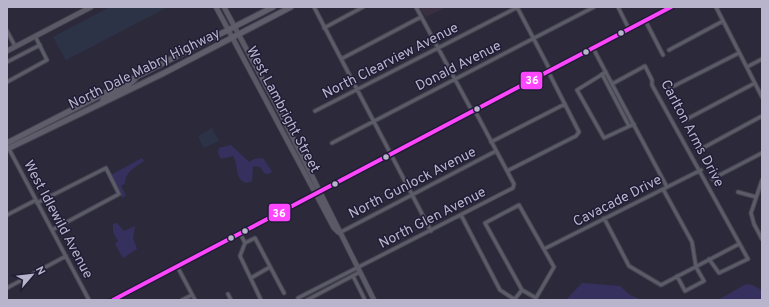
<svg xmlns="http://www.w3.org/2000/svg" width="769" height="307" viewBox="0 0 769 307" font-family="Overpass,sans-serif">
	<rect width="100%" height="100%" fill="#2c2a3a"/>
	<path fill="#3a2f40" d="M 419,7 L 447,7 L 426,17 Z"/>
	<path fill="#2c3347" d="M 110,7 L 168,7 L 66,60 L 53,37 Z
		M 212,128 L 219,141 L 204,148 L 198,136 Z"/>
	<path fill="#36305f" d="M 231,145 L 249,162 L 254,159 L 263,158 L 272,172 L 268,174 L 264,173 L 260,167 L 253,166 L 252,181 L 246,183 C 234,179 239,165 233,156 L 221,159 L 218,153 L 219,148 Z
		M 142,158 L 144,161 C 138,165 129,170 126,177 C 125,182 126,183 121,186 L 126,195 L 122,198 L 111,175 Z
		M 117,223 L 124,231 L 135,226 L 133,238 L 137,249 L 123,258 L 115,244 L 118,241 L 113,232 L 113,224 Z
		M 582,283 L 620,286 L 630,295 L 642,300 L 566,300 Z
		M 746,284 L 752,285 L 762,290 L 762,300 L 718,300 Z"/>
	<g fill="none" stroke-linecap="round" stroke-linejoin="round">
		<g stroke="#474551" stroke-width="5">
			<path id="street" d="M 314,7 L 431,231
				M 416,7 L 472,111
				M 517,7 L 550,70
				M 618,7 L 629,29
				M 716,7 L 762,97
				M 645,20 L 663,55
				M 324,28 L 363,7
				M 7,31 L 15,46
				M 593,48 L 612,84 L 645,66 L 652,80 L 652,85 L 748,259 L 719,273 L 709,259
				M 669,50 L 723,21
				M 341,59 L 421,17
				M 7,62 L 40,45
				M 747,67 L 762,59
				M 606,72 L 577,90 L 604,138 L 634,124
				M 602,74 L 629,126
				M 7,82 L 47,60 L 35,36
				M 612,84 L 667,187
				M 668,89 L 739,53
				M 315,111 L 518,7
				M 687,119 L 755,83
				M 491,142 L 565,104
				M 332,143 L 594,7
				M 9,149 L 89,300
				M 701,149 L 762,116
				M 507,171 L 576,136 L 579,132 L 548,71
				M 712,179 L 762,153
				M 762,180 L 751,213 L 754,224 L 762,239
				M 663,189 L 692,242 L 696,267 L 704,281 L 685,291 L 677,276
				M 738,192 L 756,197
				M 37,203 L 106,168 L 119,194 L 52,230
				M 519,205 L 554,267 L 536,298 L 522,290 L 485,223 Z
				M 7,215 L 36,200
				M 461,215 L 500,290 L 514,299
				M 604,218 L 629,266 L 661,285 L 739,244
				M 240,233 L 245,243
				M 339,233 L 496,151
				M 544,249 L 701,170
				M 177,266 L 195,300
				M 353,276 L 365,300
				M 251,278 L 270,267
				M 7,288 L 66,256
				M 228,294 L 231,300
				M 298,298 L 513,188 L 514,184 L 474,109
				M 182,300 L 192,295
				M 261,300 L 240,256 L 245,243 L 255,238 L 284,293
				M 307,300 L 360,272
				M 514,300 L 522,290"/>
		</g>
		<g stroke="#474554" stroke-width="6">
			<path id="secondary" d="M 216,7 L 334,228 L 338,232
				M 224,7 L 280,112 L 374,300
				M 7,51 L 91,7
				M 113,300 L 671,7"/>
		</g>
		<g stroke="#474554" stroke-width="7">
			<path id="primary" d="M 103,100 C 113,90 130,88 137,76
				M 7,143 L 273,7
				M 7,149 L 164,73 L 291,7"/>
		</g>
		<use href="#street" stroke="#5c5b68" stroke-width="3"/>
		<use href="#secondary" stroke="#5b5966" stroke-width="4.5"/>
		<use href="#primary" stroke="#5f5d6a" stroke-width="5"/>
		<g stroke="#201c36" stroke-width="7">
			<path id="bus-1" d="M 113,300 L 671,7"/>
		</g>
		<use href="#bus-1" stroke="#ff46ff" stroke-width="4"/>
	</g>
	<g fill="#b8b4cb" stroke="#201c36" stroke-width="1.5">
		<circle cx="621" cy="33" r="3.5"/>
		<circle cx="586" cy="52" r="3.5"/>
		<circle cx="477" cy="109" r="3.5"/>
		<circle cx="386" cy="157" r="3.5"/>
		<circle cx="335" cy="184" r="3.5"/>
		<circle cx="245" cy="231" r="3.5"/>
		<circle cx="231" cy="238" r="3.5"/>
	</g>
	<g text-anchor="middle" stroke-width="3" stroke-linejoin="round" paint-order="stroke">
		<g font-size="14" fill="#b8b4cb" stroke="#201c36">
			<text transform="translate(390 60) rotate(-27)" y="5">North Clearview Avenue</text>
			<text transform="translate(458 65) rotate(-27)" y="5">Donald Avenue</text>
			<text transform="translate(144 68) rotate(-26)" y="5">North Dale Mabry Highway</text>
			<text transform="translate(284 109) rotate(62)" y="5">West Lambright Street</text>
			<text transform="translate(693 133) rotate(62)" y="5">Carlton Arms Drive</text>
			<text transform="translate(412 182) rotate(-27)" y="5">North Gunlock Avenue</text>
			<text transform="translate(617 200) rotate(-27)" y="5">Cavacade Drive</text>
			<text transform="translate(432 217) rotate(-27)" y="5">North Glen Avenue</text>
			<text transform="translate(59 219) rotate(62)" y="5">West Idlewild Avenue</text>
		</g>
	</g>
	<g stroke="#201c36" stroke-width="1.5">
		<rect x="520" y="71" width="23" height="19" rx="4" fill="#ff46ff"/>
		<rect x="268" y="203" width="23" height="19" rx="4" fill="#ff46ff"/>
	</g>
	<g font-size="11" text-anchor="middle" font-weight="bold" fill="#fff">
		<text x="532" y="84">36</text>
		<text x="279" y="217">36</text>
	</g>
	<rect width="769" height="307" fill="none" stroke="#b8b4cb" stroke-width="16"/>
	<g transform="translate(32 275) rotate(62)" stroke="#201c36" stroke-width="3" paint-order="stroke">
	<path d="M0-3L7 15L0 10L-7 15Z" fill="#b8b4cb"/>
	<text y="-6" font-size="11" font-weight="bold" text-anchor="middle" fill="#b8b4cb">N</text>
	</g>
</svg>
